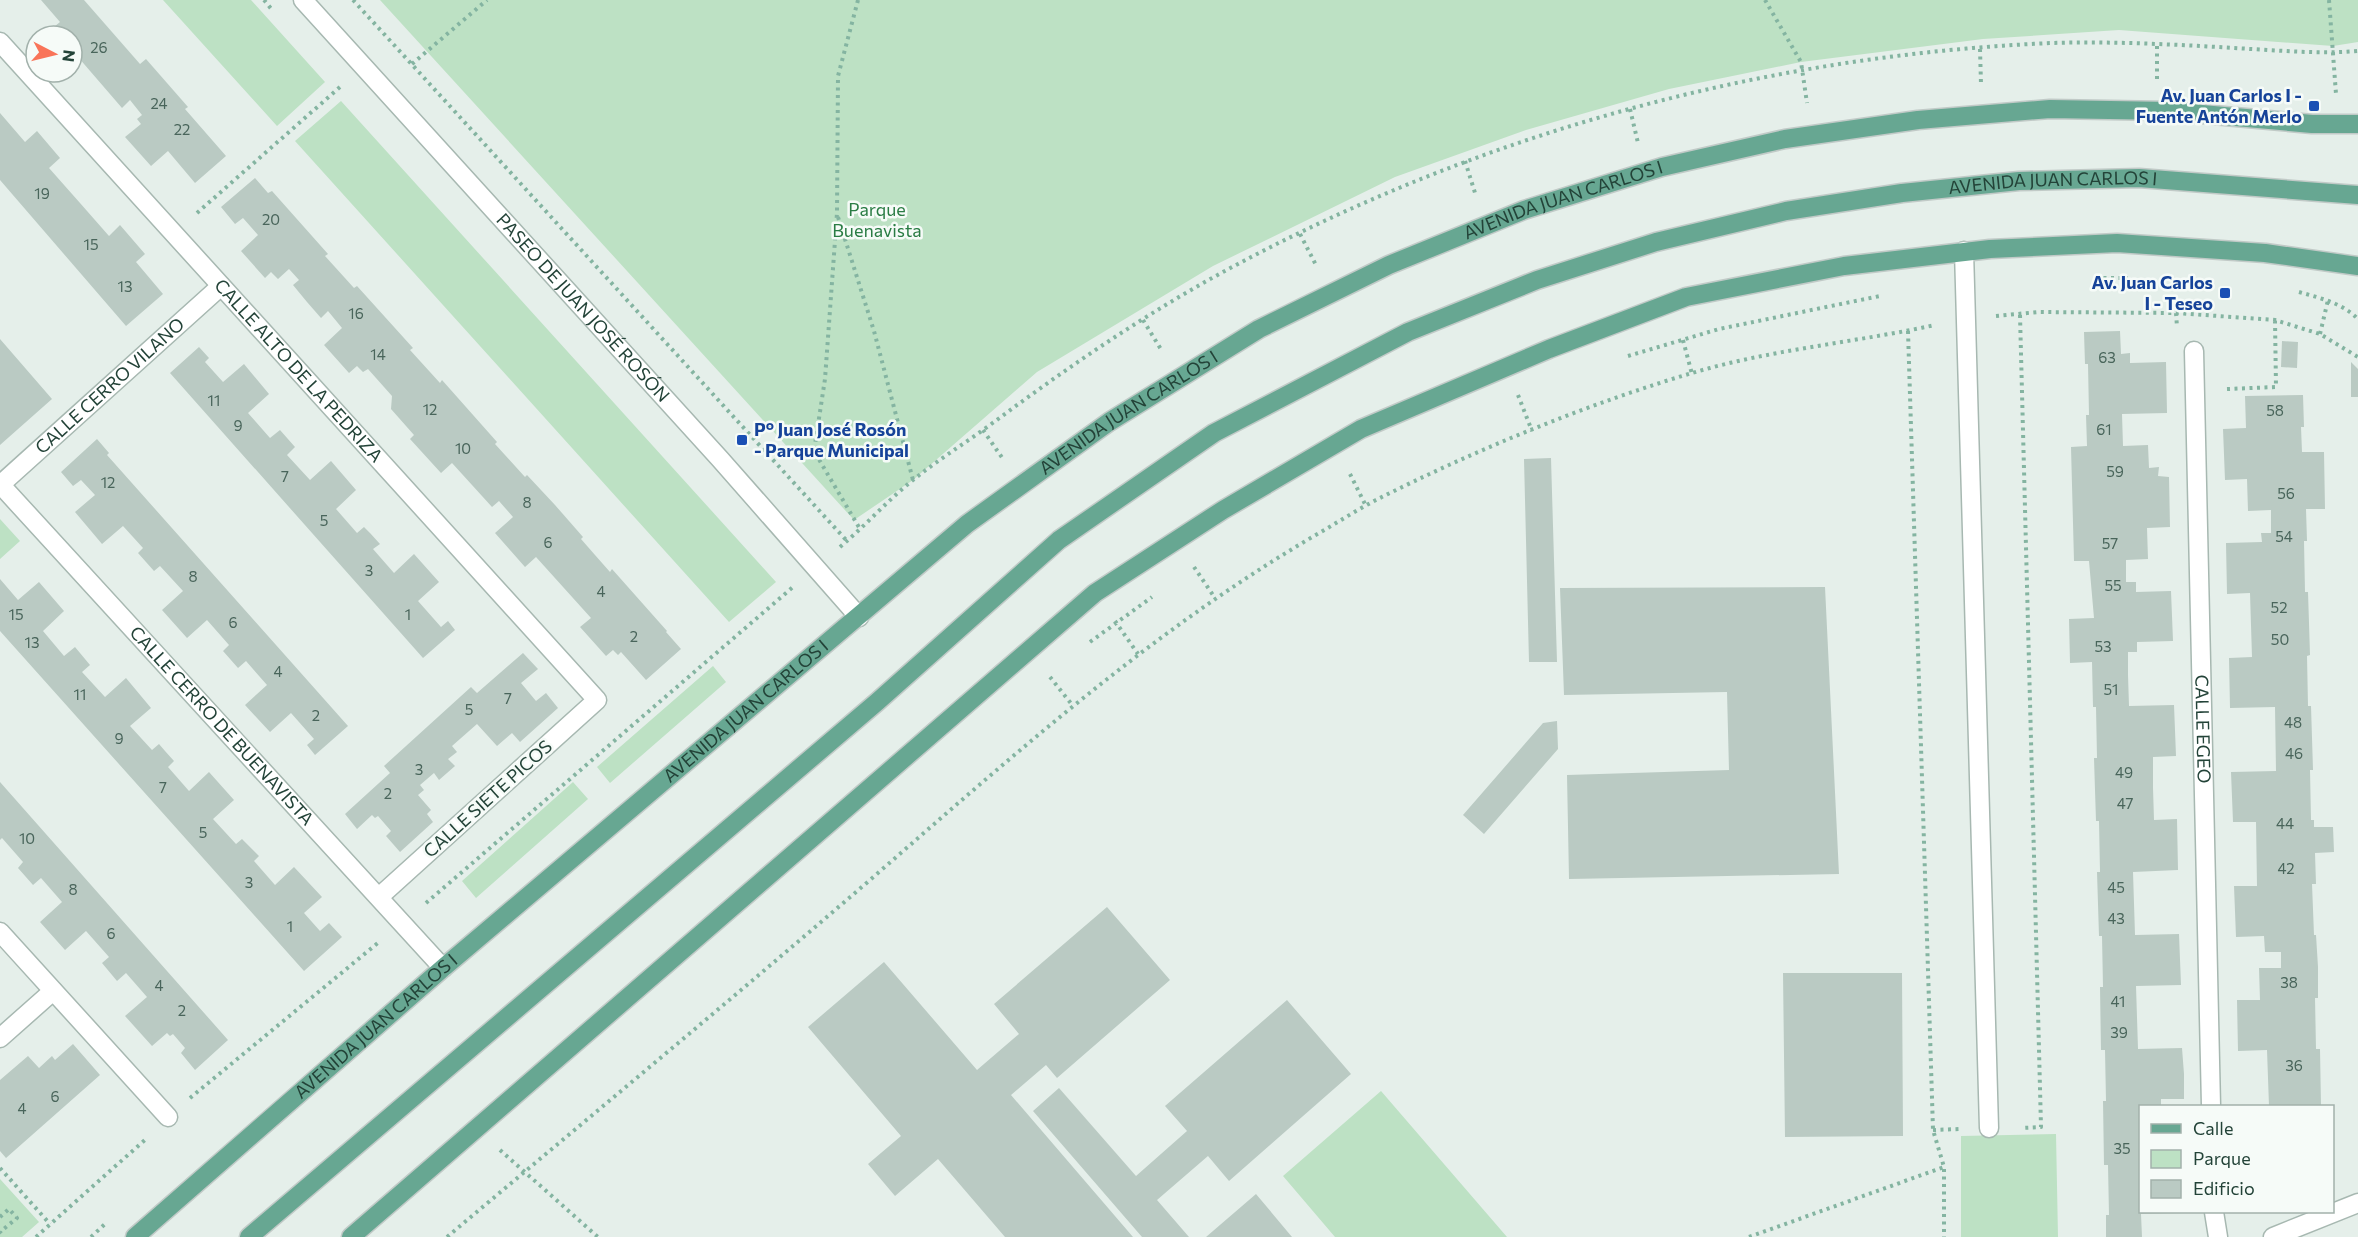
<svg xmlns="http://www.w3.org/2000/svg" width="2358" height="1237" viewBox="0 0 2358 1237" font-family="Commissioner,sans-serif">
	<rect width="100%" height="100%" fill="#e5efea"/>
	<path fill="#bde1c4" d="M 163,0 L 251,0 L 325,82 L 277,126 Z
		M 380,0 L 2358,0 L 2358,42 L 2333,46 L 2119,30 L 1983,39 L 1801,62 L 1669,89 L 1526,130 L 1395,177 L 1213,266 L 1037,372 L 913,480 L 854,520 Z
		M 341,101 L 776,582 L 729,622 L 295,141 Z
		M 0,519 L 20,541 L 0,559 Z
		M 713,666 L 726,682 L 610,783 L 597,767 Z
		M 573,782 L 588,799 L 476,898 L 462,881 Z
		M 1381,1091 L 1507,1237 L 1335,1237 L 1283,1176 Z
		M 2056,1134 L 2058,1237 L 1961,1237 L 1961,1136 Z
		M 0,1179 L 39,1222 L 22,1237 L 0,1237 Z"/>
	<path fill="#bacac3" d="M 41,0 L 84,0 L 140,64 L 146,59 L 188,107 L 185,109 L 226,156 L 195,183 L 168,151 L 151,166 L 125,137 L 141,124 L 137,119 L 142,115 L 130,100 L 122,108 L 78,57 L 72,63 L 72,36 L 43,36 L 60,22 Z
		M 0,113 L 25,142 L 37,131 L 60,158 L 49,168 L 80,203 L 109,236 L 120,225 L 145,254 L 136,262 L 163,294 L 126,326 L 0,180 Z
		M 255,178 L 268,193 L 272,191 L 328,254 L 325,256 L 354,288 L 357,286 L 413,348 L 410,350 L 440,383 L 442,380 L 497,442 L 495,444 L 525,477 L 527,475 L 555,505 L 583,537 L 581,539 L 595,555 L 610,572 L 612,569 L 667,631 L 666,632 L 681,649 L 646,680 L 621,652 L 618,655 L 613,650 L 606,656 L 580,627 L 591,618 L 536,557 L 525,567 L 495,533 L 513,517 L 499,501 L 492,507 L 452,463 L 441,473 L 410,439 L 414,435 L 391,409 L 392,396 L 368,369 L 363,372 L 357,366 L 349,373 L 324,345 L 342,328 L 328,311 L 321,318 L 307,302 L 293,285 L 299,280 L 289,269 L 278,279 L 271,272 L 265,278 L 241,251 L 258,235 L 243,218 L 235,224 L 221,207 Z
		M 2120,331 L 2121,354 L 2130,353 L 2130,363 L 2166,362 L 2167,413 L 2122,414 L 2123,446 L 2148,445 L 2149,468 L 2159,467 L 2158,476 L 2169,477 L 2170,527 L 2147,528 L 2148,559 L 2126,560 L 2126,582 L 2136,582 L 2136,592 L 2171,591 L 2173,641 L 2137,642 L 2137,652 L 2128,652 L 2128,675 L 2129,706 L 2174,705 L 2176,756 L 2153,757 L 2153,788 L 2154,820 L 2177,819 L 2178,870 L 2133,872 L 2135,935 L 2179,934 L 2181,985 L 2136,986 L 2138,1049 L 2182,1048 L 2184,1074 L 2184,1099 L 2161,1099 L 2161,1106 L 2140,1106 L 2140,1212 L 2183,1212 L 2183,1213 L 2141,1214 L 2142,1237 L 2106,1237 L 2106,1215 L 2109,1215 L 2108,1165 L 2104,1165 L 2103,1101 L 2106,1101 L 2105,1050 L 2101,1050 L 2100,987 L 2103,987 L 2102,936 L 2099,936 L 2097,872 L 2100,872 L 2099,821 L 2096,821 L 2095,790 L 2094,758 L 2097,758 L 2096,707 L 2093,707 L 2092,662 L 2070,663 L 2069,619 L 2094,618 L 2089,561 L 2074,561 L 2071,447 L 2087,446 L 2086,415 L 2089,415 L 2088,364 L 2085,364 L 2084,332 Z
		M 0,339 L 52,399 L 0,445 Z
		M 2282,341 L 2298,342 L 2297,368 L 2281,367 Z
		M 199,347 L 209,358 L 205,362 L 223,382 L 244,364 L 269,394 L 248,413 L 270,438 L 280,430 L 295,447 L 287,455 L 310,480 L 331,461 L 356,490 L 336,509 L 357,533 L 364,527 L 370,533 L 380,544 L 373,549 L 394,573 L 414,554 L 439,582 L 418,601 L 441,627 L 448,621 L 455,630 L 423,658 L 170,373 Z
		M 2351,362 L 2358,369 L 2358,397 L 2351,397 Z
		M 2303,395 L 2304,427 L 2301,427 L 2302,452 L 2324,452 L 2325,509 L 2306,509 L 2307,541 L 2304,541 L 2305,592 L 2308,592 L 2309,623 L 2310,655 L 2307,656 L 2308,706 L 2311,706 L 2313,770 L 2310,770 L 2311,820 L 2314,820 L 2314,827 L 2333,827 L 2334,852 L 2315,853 L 2316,884 L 2312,884 L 2314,935 L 2316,935 L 2318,967 L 2318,998 L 2315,998 L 2316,1049 L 2320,1049 L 2321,1106 L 2269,1106 L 2267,1050 L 2238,1051 L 2237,1000 L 2260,1000 L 2259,968 L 2281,968 L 2281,952 L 2265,952 L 2264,936 L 2236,937 L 2234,886 L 2257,886 L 2256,822 L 2233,822 L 2231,772 L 2276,771 L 2275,707 L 2230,708 L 2229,658 L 2252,657 L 2250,593 L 2227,594 L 2226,543 L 2262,542 L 2261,533 L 2271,533 L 2271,510 L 2248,511 L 2247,479 L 2225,480 L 2223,429 L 2246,428 L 2245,396 Z
		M 97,439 L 109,453 L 107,455 L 348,726 L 315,755 L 307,745 L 314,739 L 291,713 L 270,732 L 245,705 L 267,685 L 246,661 L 238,668 L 223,651 L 229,645 L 207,620 L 187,638 L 162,610 L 183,591 L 160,566 L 154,571 L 138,553 L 143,548 L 123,526 L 102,544 L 75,512 L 95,495 L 81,480 L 73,486 L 61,472 Z
		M 1551,458 L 1557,662 L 1529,662 L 1524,459 Z
		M 0,579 L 18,600 L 39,582 L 64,611 L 43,631 L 64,656 L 75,647 L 90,665 L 82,672 L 105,697 L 126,678 L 151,708 L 130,726 L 152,750 L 159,744 L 165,751 L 174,761 L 168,767 L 189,791 L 209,772 L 234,800 L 213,819 L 236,844 L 242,839 L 259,856 L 254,861 L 275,885 L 294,867 L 322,897 L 304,913 L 320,931 L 329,923 L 342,937 L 304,971 L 0,631 Z
		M 1825,587 L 1839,874 L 1569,879 L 1567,775 L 1729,770 L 1727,692 L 1564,695 L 1560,588 Z
		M 523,653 L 538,669 L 521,683 L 536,701 L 546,693 L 558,708 L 520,742 L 512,733 L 497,746 L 477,724 L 452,746 L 457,752 L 448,759 L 455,766 L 439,780 L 434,773 L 420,785 L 424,790 L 418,795 L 431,810 L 427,814 L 433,822 L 400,852 L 386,836 L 391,831 L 378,816 L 375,818 L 372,815 L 357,829 L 345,814 L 390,773 L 384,766 L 471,687 L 477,693 Z
		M 1557,721 L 1558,749 L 1484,834 L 1463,815 L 1543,723 Z
		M 0,782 L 228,1040 L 195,1070 L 181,1053 L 185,1048 L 173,1034 L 170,1036 L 167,1033 L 152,1046 L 125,1016 L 147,997 L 126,973 L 117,981 L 102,963 L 109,957 L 86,931 L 65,950 L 40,922 L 62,902 L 41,878 L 33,885 L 18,868 L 23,862 L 2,838 L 0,840 Z
		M 1107,907 L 1170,980 L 1057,1078 L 1046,1065 L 1011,1095 L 1133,1237 L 1005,1237 L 938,1159 L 895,1196 L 868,1164 L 901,1136 L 808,1027 L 884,962 L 977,1070 L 1019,1034 L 994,1004 Z
		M 1783,973 L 1902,973 L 1903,1136 L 1785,1137 Z
		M 1287,1000 L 1351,1074 L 1229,1181 L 1208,1156 L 1157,1200 L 1189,1237 L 1142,1237 L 1033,1111 L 1059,1088 L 1136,1176 L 1187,1131 L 1165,1106 Z
		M 73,1044 L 100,1075 L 6,1158 L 0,1151 L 0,1080 L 28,1056 L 39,1068 L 52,1056 L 55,1060 Z
		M 1256,1194 L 1292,1237 L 1206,1237 Z"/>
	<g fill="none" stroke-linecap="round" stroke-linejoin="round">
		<g stroke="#a7b8b1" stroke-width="21">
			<g id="minor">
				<path id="s1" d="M 303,0 L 720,459 L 859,617"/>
				<path id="s2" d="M 0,42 L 597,700 L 379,897"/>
				<path d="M 1964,251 L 1989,1128"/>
				<path id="s3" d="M 2194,351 L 2211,1106"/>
				<path id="s4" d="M 0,484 L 443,968"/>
				<path id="s5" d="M 0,485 L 221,286"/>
				<path d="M 0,932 L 168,1117"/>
				<path d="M 0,1038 L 53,991"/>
				<path d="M 2214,1212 L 2218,1237"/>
				<path d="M 2273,1237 L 2358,1203"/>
			</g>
		</g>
		<g stroke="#c1cac7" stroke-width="21">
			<g id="major">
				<path id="s6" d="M 135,1237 L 443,968 L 967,524 L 1109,422 L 1259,329 L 1389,265 L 1524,210 L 1662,167 L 1785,139 L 1918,120 L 2050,109 L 2169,111 L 2312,124 L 2358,124"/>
				<path id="s7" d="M 249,1237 L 877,702 L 1059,540 L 1214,433 L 1408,332 L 1537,280 L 1656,242 L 1786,211 L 1902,193 L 2019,181 L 2139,178 L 2358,195"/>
				<path d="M 351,1237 L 1095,593 L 1223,510 L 1361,429 L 1549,349 L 1686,297 L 1844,266 L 1990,249 L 2117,243 L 2265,253 L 2358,266"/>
			</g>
		</g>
		<path stroke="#84b4a1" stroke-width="4" stroke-dasharray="3 4.5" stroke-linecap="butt" d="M 264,0 L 273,11
			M 353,0 L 847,541
			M 858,0 L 838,76 L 837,213 L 825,379 L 814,451 L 860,529
			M 1765,0 L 1801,62 L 1807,103
			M 2329,0 L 2336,94
			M 1980,49 L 1981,84
			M 412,64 L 487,0
			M 2157,79 L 2157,44
			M 1630,109 L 1638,143
			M 1465,161 L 1476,196
			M 197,213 L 340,87
			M 838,217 L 874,331 L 913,480
			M 1300,234 L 1317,267
			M 2096,278 L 2128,278
			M 2299,292 C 2320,298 2342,303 2358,319
			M 2176,313 L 2177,327
			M 2020,315 L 2041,1127 L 2021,1128
			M 1996,316 L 2038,312 L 2176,313 L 2275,320 L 2320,334 L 2358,357
			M 1143,320 L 1162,351
			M 1908,331 L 1933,1130 L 1944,1167 L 1944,1237
			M 2320,334 L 2328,300
			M 1683,340 L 1692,374
			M 1628,356 L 1719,329 L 1880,296
			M 2227,389 L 2276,387 L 2275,320
			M 1518,395 L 1532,431
			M 983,430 L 1003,459
			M 1350,474 L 1366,506
			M 840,547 C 865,526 887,501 913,480 C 939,459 967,442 994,422 C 1071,365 1151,310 1236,265 C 1488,131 1768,55 2052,43 C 2118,41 2185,45 2251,49 C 2287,51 2322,54 2358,51
			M 1194,567 L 1215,598
			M 1115,621 L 1138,654
			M 1090,642 L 1152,597
			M 1050,677 L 1073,706
			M 426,903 L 793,587
			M 190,1098 L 379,942
			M 1933,1130 L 1959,1129
			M 500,1150 L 598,1237
			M 0,1168 L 50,1224
			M 0,1217 L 9,1209 L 17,1218 L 0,1232 L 4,1237
			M 36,1237 L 147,1138
			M 91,1237 L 105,1224
			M 447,1237 C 586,1120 726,1004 863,886 C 1008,760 1147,634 1314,536 C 1335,524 1355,511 1376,500 C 1475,450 1592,402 1699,371 C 1776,349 1857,342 1935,325
			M 1749,1237 L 1944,1167"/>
		<use href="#minor" stroke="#fff" stroke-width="18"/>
		<use href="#major" stroke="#67a792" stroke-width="18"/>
	</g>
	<g fill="#1a4fb4" stroke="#f6fbf8" stroke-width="2">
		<rect x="2308" y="100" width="12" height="12" rx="3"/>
		<rect x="2219" y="287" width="12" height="12" rx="3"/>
		<rect x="736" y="434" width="12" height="12" rx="3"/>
	</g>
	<g text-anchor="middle" stroke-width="5" stroke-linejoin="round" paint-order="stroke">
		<g font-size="15" fill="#49655b">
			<text x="99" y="53">26</text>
			<text x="159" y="109">24</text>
			<text x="182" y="135">22</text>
			<text x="42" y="199">19</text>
			<text x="271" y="225">20</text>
			<text x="91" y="250">15</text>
			<text x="125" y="292">13</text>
			<text x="356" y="319">16</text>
			<text x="378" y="360">14</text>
			<text x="2107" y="363">63</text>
			<text x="214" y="406">11</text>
			<text x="430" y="415">12</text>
			<text x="2275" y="416">58</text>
			<text x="238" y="431">9</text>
			<text x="2104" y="435">61</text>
			<text x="463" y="454">10</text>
			<text x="2115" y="477">59</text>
			<text x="285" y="482">7</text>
			<text x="108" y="488">12</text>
			<text x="2286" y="499">56</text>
			<text x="527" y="508">8</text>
			<text x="324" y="526">5</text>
			<text x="2284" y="542">54</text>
			<text x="548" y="548">6</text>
			<text x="2110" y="549">57</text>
			<text x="369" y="576">3</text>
			<text x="193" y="582">8</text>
			<text x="2113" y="591">55</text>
			<text x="601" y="597">4</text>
			<text x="2279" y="613">52</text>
			<text x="16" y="620">15</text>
			<text x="408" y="620">1</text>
			<text x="233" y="628">6</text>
			<text x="634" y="642">2</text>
			<text x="2280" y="645">50</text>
			<text x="32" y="648">13</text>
			<text x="2103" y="652">53</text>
			<text x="278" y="677">4</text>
			<text x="2111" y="695">51</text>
			<text x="80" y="700">11</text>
			<text x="508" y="704">7</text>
			<text x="469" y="715">5</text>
			<text x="316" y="721">2</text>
			<text x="2293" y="728">48</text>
			<text x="119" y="744">9</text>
			<text x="2294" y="759">46</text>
			<text x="419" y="775">3</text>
			<text x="2124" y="778">49</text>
			<text x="163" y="793">7</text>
			<text x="388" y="799">2</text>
			<text x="2125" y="809">47</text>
			<text x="2285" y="829">44</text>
			<text x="203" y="838">5</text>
			<text x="27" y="844">10</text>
			<text x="2286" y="874">42</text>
			<text x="249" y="888">3</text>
			<text x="2116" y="893">45</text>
			<text x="73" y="895">8</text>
			<text x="2116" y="924">43</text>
			<text x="290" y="932">1</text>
			<text x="111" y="939">6</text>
			<text x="2289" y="988">38</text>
			<text x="159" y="991">4</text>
			<text x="2118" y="1007">41</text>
			<text x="182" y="1016">2</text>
			<text x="2119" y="1038">39</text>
			<text x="2294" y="1071">36</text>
			<text x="55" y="1102">6</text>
			<text x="22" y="1114">4</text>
			<text x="2122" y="1154">35</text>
		</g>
		<g font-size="18" font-weight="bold" fill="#164399" stroke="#f6fbf8" text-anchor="end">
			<text x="2302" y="102">Av. Juan Carlos I -<tspan x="2302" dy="21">Fuente Antón Merlo</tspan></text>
			<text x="2213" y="289">Av. Juan Carlos<tspan x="2213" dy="21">I - Teseo</tspan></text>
			<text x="754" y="436" text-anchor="start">Pº Juan José Rosón<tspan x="754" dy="21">- Parque Municipal</tspan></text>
		</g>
		<g font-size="18" fill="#234338" stroke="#f6fbf8">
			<text dy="6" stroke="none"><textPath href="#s7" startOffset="2142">AVENIDA JUAN CARLOS I</textPath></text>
			<text dy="6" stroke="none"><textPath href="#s6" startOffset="1778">AVENIDA JUAN CARLOS I</textPath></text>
			<text dy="6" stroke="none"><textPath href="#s1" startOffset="416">PASEO DE JUAN JOSÉ ROSÓN</textPath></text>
			<text dy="6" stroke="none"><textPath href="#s2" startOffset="444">CALLE ALTO DE LA PEDRIZA</textPath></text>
			<text dy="6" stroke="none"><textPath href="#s5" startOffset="148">CALLE CERRO VILANO</textPath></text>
			<text dy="6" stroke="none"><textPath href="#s6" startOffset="1292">AVENIDA JUAN CARLOS I</textPath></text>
			<text dy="6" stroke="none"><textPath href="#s6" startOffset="806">AVENIDA JUAN CARLOS I</textPath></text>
			<text dy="6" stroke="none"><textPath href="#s4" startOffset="328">CALLE CERRO DE BUENAVISTA</textPath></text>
			<text dy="6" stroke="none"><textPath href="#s3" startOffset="378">CALLE EGEO</textPath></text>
			<text transform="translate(488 799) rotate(-42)" y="6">CALLE SIETE PICOS</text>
			<text dy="6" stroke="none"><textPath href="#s6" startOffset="320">AVENIDA JUAN CARLOS I</textPath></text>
		</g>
		<g font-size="18" fill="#2a7c44" stroke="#f6fbf8">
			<text x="877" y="216">Parque<tspan x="877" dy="21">Buenavista</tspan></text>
		</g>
	</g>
	<rect x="2139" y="1105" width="195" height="108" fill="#f6fbf8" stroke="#a2b1ab" stroke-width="1.5"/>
	<rect x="2151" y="1124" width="30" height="9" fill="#67a792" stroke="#a2b1ab" stroke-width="1.5"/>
	<text x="2193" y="1135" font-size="18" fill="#234338">Calle</text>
	<rect x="2151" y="1150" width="30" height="18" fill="#bde1c4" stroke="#a2b1ab" stroke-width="1.5"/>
	<text x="2193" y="1165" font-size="18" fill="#234338">Parque</text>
	<rect x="2151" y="1180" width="30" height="18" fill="#bacac3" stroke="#a2b1ab" stroke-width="1.5"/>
	<text x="2193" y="1195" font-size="18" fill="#234338">Edificio</text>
	<g transform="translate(54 54) rotate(97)"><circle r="28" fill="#f6fbf8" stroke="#a2b1ab" stroke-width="1.5"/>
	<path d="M0-4.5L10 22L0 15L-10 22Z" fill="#f97459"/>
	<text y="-9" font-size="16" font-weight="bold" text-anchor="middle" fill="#234338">N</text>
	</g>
</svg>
